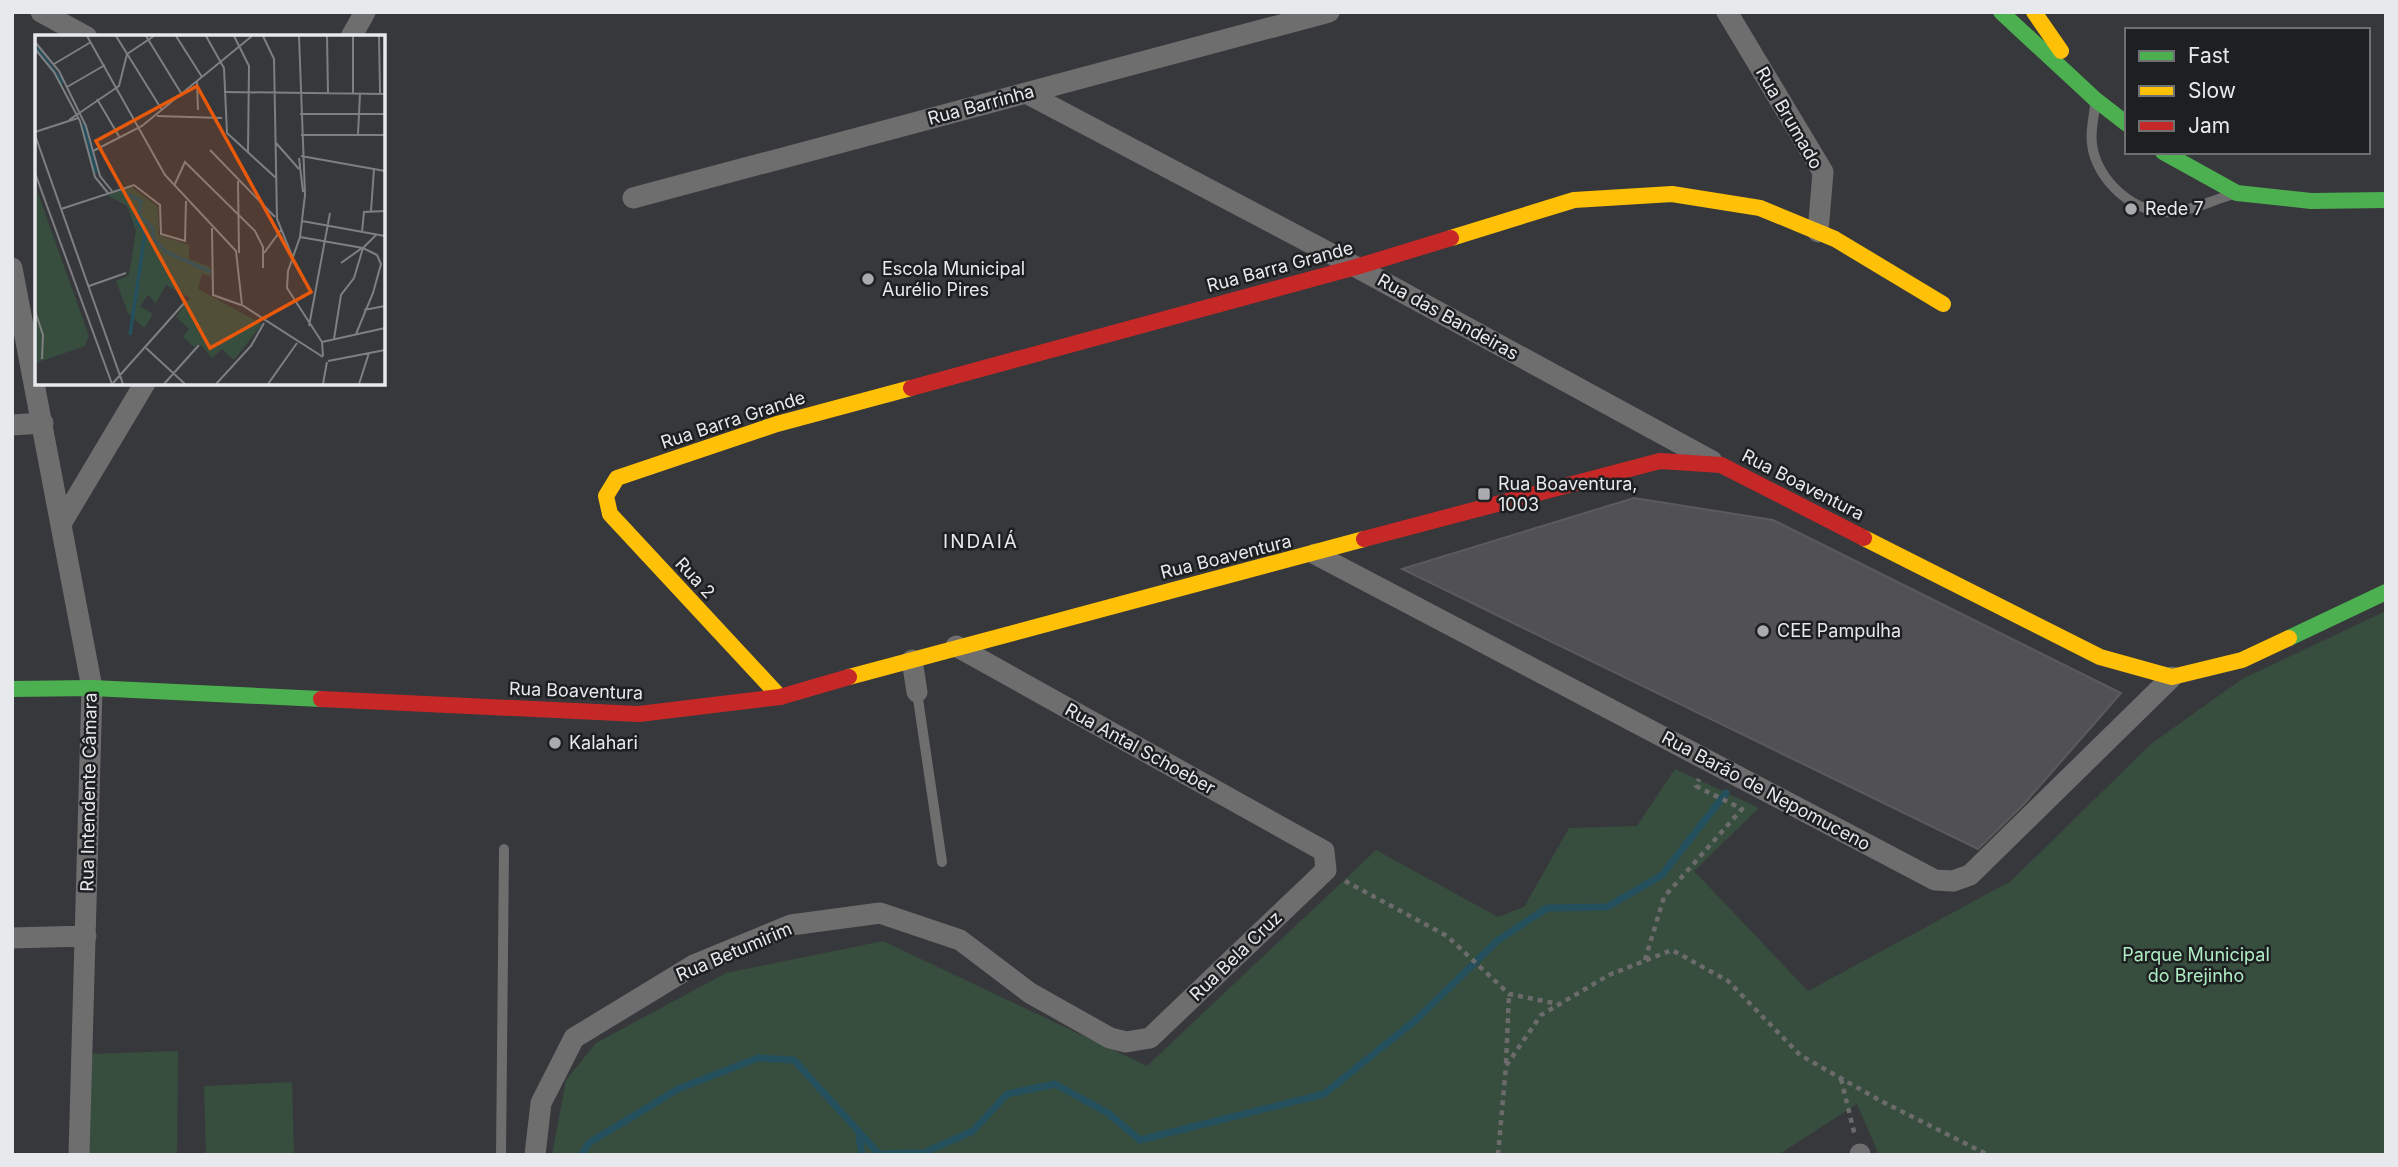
<svg xmlns="http://www.w3.org/2000/svg" width="2398" height="1167" viewBox="0 0 2398 1167" font-family="Inter,sans-serif">
	<rect width="100%" height="100%" fill="#37383b"/>
	<path fill="#374e3f" d="M 2386,611 L 2386,1155 L 1879,1155 L 1857,1104 L 1778,1155 L 552,1155 L 566,1080 L 596,1043 L 726,973 L 883,941 L 1147,1066 L 1376,850 L 1498,917 L 1524,907 L 1569,828 L 1637,826 L 1675,769 L 1759,808 L 1694,871 L 1808,991 L 2011,881 L 2151,744 L 2242,679 Z
		M 178,1051 L 177,1155 L 88,1155 L 88,1054 Z
		M 292,1082 L 294,1155 L 206,1155 L 204,1086 Z"/>
	<g fill="none" stroke-linecap="round" stroke-linejoin="round">
		<path stroke="#244f5d" stroke-width="7" d="M 859,1135 L 862,1155
			M 581,1155 L 589,1143 L 678,1089 L 758,1058 L 794,1060 L 879,1154 L 923,1153 L 973,1131 L 1007,1094 L 1055,1084 L 1108,1113 L 1140,1140 L 1324,1094 L 1417,1019 L 1497,941 L 1547,908 L 1607,907 L 1662,875 L 1726,793"/>
	</g>
	<path fill="#515052" stroke="#5b5b5d" stroke-width="2" d="M 1634,498 L 1773,520 L 2121,693 L 2024,804 L 1978,849 L 1402,569 Z"/>
	<g fill="none" stroke-linecap="round" stroke-linejoin="round">
		<path stroke="#6b6b6b" stroke-width="4.5" stroke-dasharray="5 5" stroke-linecap="butt" d="M 1345,881 L 1447,936 L 1509,994 L 1559,1004
			M 1645,960 L 1664,897 L 1742,809 L 1696,786 L 1699,779
			M 1506,1063 L 1509,994
			M 1841,1079 L 1855,1136
			M 1498,1155 L 1506,1066 L 1541,1015 L 1609,975 L 1672,950 L 1728,981 L 1800,1055 L 1879,1100 L 1988,1155"/>
		<path stroke="#6e6e6e" stroke-width="10" d="M 2095,105 C 2094,117 2090,132 2092,144 C 2096,180 2135,216 2173,212 C 2191,211 2213,200 2231,195
			M 917,692 L 942,862
			M 501,1155 L 504,849"/>
		<path stroke="#6e6e6e" stroke-width="21" d="M 41,12 L 87,37
			M 1727,12 L 1823,172 L 1818,232
			M 351,37 L 365,12
			M 1026,93 L 1356,267 L 1712,461
			M 633,198 L 1329,12
			M 12,268 L 92,688 L 79,1155
			M 12,425 L 43,423
			M 62,522 L 145,383
			M 1315,554 L 1935,880 L 1953,881 L 1970,875 L 2172,677
			M 912,660 L 917,692
			M 12,938 L 86,936
			M 1860,1154 L 1860,1155
			M 535,1155 L 541,1103 L 574,1038 L 694,965 L 791,925 L 880,913 L 960,940 L 1030,993 L 1110,1038 L 1126,1042 L 1150,1038 L 1326,870 L 1324,851 L 956,646"/>
		<path stroke="#4caf50" stroke-width="16" d="M 2001,12 L 2096,100 L 2127,124
			M 2163,152 L 2237,193 L 2311,201 L 2386,200
			M 2289,638 L 2386,592
			M 12,689 L 92,688 L 321,699"/>
		<path stroke="#ffc107" stroke-width="16" d="M 2034,12 L 2061,51
			M 1451,238 L 1574,200 L 1672,194 L 1760,208 L 1835,239 L 1943,304
			M 1864,538 L 2100,657 L 2172,677 L 2242,660 L 2289,638
			M 849,677 L 1364,539
			M 780,697 L 610,514 L 606,496 L 617,478 L 777,424 L 911,388"/>
		<path stroke="#c62828" stroke-width="16" d="M 911,388 L 1356,267 L 1451,238
			M 1364,539 L 1660,461 L 1721,465 L 1864,538
			M 321,699 L 639,714 L 780,697 L 849,677"/>
	</g>
	<g fill="#a9abaf" stroke="#1d1f21" stroke-width="2.5">
		<circle cx="2131" cy="209" r="7"/>
		<circle cx="868" cy="279" r="7"/>
		<rect x="1477" y="487" width="14" height="14" rx="3.5"/>
		<circle cx="1763" cy="631" r="7"/>
		<circle cx="555" cy="743" r="7"/>
	</g>
	<g text-anchor="middle" stroke-width="5" stroke-linejoin="round" paint-order="stroke">
		<g font-size="18" fill="#e7e9ed" stroke="#1d1f21">
			<text transform="translate(981 105) rotate(-15)" y="6">Rua Barrinha</text>
			<text transform="translate(1789 118) rotate(60)" y="6">Rua Brumado</text>
			<text transform="translate(1280 267) rotate(-15)" y="6">Rua Barra Grande</text>
			<text transform="translate(1448 317) rotate(29)" y="6">Rua das Bandeiras</text>
			<text transform="translate(733 420) rotate(-18)" y="6">Rua Barra Grande</text>
			<text transform="translate(1803 485) rotate(27)" y="6">Rua Boaventura</text>
			<text transform="translate(1226 557) rotate(-14)" y="6">Rua Boaventura</text>
			<text transform="translate(695 578) rotate(47)" y="6">Rua 2</text>
			<text transform="translate(576 691) rotate(2)" y="6">Rua Boaventura</text>
			<text transform="translate(1140 749) rotate(29)" y="6">Rua Antal Schoeber</text>
			<text transform="translate(1766 791) rotate(28)" y="6">Rua Barão de Nepomuceno</text>
			<text transform="translate(89 792) rotate(-89)" y="6">Rua Intendente Câmara</text>
			<text transform="translate(734 952) rotate(-23)" y="6">Rua Betumirim</text>
			<text transform="translate(1236 956) rotate(-44)" y="6">Rua Bela Cruz</text>
		</g>
		<g font-size="18" fill="#e7e9ed" stroke="#1d1f21" text-anchor="start">
			<text x="2145" y="215">Rede 7</text>
			<text x="882" y="275">Escola Municipal<tspan x="882" dy="21">Aurélio Pires</tspan></text>
			<text x="1498" y="490">Rua Boaventura,<tspan x="1498" dy="21">1003</tspan></text>
			<text x="1777" y="637">CEE Pampulha</text>
			<text x="569" y="749">Kalahari</text>
		</g>
		<g font-size="18" fill="#aeedc3" stroke="#1d1f21">
			<text x="2196" y="961">Parque Municipal<tspan x="2196" dy="21">do Brejinho</tspan></text>
		</g>
		<g font-size="19" letter-spacing="2" fill="#e7e9ed" stroke="#1d1f21">
			<text x="981" y="548">INDAIÁ</text>
		</g>
	</g>
	<g transform="translate(35 35)">
		<rect width="350" height="350" fill="#37383b"/>
		<path d="M 0,150 L 54,301 L 50,311 L 3,327 L 0,333 ZM 95,151 L 123,172 L 124,200 L 154,210 L 154,224 L 175,232 L 176,241 L 167,239 L 163,254 L 227,289 L 199,325 L 187,314 L 177,323 L 164,308 L 159,312 L 148,302 L 154,294 L 141,282 L 155,263 L 131,250 L 121,268 L 113,260 L 105,271 L 118,279 L 109,293 L 93,278 L 81,246 L 94,240 L 101,196 L 92,171 L 72,160 Z" fill="#374e3f"/>
		<path fill="none" stroke="#244f5d" stroke-width="3.5" d="M 0,11 L 28,48M 48,88 L 61,138M 86,156 L 106,166 L 104,181 L 118,193 L 118,203 L 131,217 L 176,237M 95,300 L 110,198 L 102,187 L 104,180"/>
		<path fill="none" stroke="#7d7f82" stroke-width="2" d="M 52,1 L 130,140 L 201,216 L 207,270 L 288,322M 81,1 L 127,75M 111,1 L 146,58M 141,1 L 167,42M 171,1 L 189,33 L 192,98 L 241,143M 199,1 L 214,31 L 213,118M 228,1 L 239,24 L 242,184 L 258,223M 292,1 L 293,59M 318,1 L 318,58M 344,1 L 345,58M 0,7 L 24,36 L 51,91 L 65,141 L 77,156M 0,14 L 19,37 L 45,86 L 60,142 L 73,158M 19,29 L 56,7M 162,46 L 163,75M 32,52 L 70,30M 189,57 L 350,59M 62,64 L 85,103M 265,79 L 350,79M 122,81 L 187,83M 34,85 L 84,51 L 92,19 L 119,1M 0,97 L 43,83M 323,99 L 325,59M 0,100 L 88,349M 266,100 L 350,100M 241,108 L 264,134M 175,115 L 240,182M 58,116 L 107,91 L 217,1M 266,121 L 350,136M 264,123 L 268,157M 0,138 L 77,349M 203,146 L 204,218M 139,151 L 150,127 L 220,196 L 228,212 L 228,233M 26,174 L 99,150 L 125,170 L 126,199 L 150,206 L 151,166M 336,176 L 339,134M 267,186 L 350,201M 177,193 L 178,260 L 206,270M 327,197 L 329,177 L 350,176M 265,202 L 328,213 L 342,220 L 346,229 L 338,258 L 321,299M 229,218 L 246,195M 306,228 L 327,213M 253,236 L 265,202 L 270,160 L 264,1M 253,236 L 252,253 L 287,307 L 288,321M 54,251 L 91,238M 329,275 L 350,271M 0,276 L 8,300 L 7,324M 274,291 L 295,178M 299,304 L 306,260 L 319,243 L 328,213 L 341,200M 287,307 L 350,293M 111,313 L 150,349M 293,326 L 350,315M 78,348 L 151,266M 129,349 L 164,310M 181,349 L 216,311 L 229,288M 233,349 L 262,308M 288,349 L 292,327M 324,349 L 334,318"/>
		<path fill="#e8590c" fill-opacity="0.15" stroke="#e8590c" stroke-width="3.5" d="M 162,51 L 276,257 L 175,313 L 61,106 Z"/>
		<rect width="350" height="350" fill="none" stroke="#e7e9ed" stroke-width="3.5"/>
	</g>
	<rect width="2398" height="1167" fill="none" stroke="#e7e9ed" stroke-width="28"/>
	<rect x="2125" y="28" width="245" height="126" fill="#1d1f21" stroke="#6e7073" stroke-width="2"/>
	<rect x="2139" y="51" width="35" height="10" fill="#4caf50" stroke="#6e7073" stroke-width="2"/>
	<text x="2188" y="63" font-size="21" fill="#e7e9ed">Fast</text>
	<rect x="2139" y="86" width="35" height="10" fill="#ffc107" stroke="#6e7073" stroke-width="2"/>
	<text x="2188" y="98" font-size="21" fill="#e7e9ed">Slow</text>
	<rect x="2139" y="121" width="35" height="10" fill="#c62828" stroke="#6e7073" stroke-width="2"/>
	<text x="2188" y="133" font-size="21" fill="#e7e9ed">Jam</text>
</svg>
